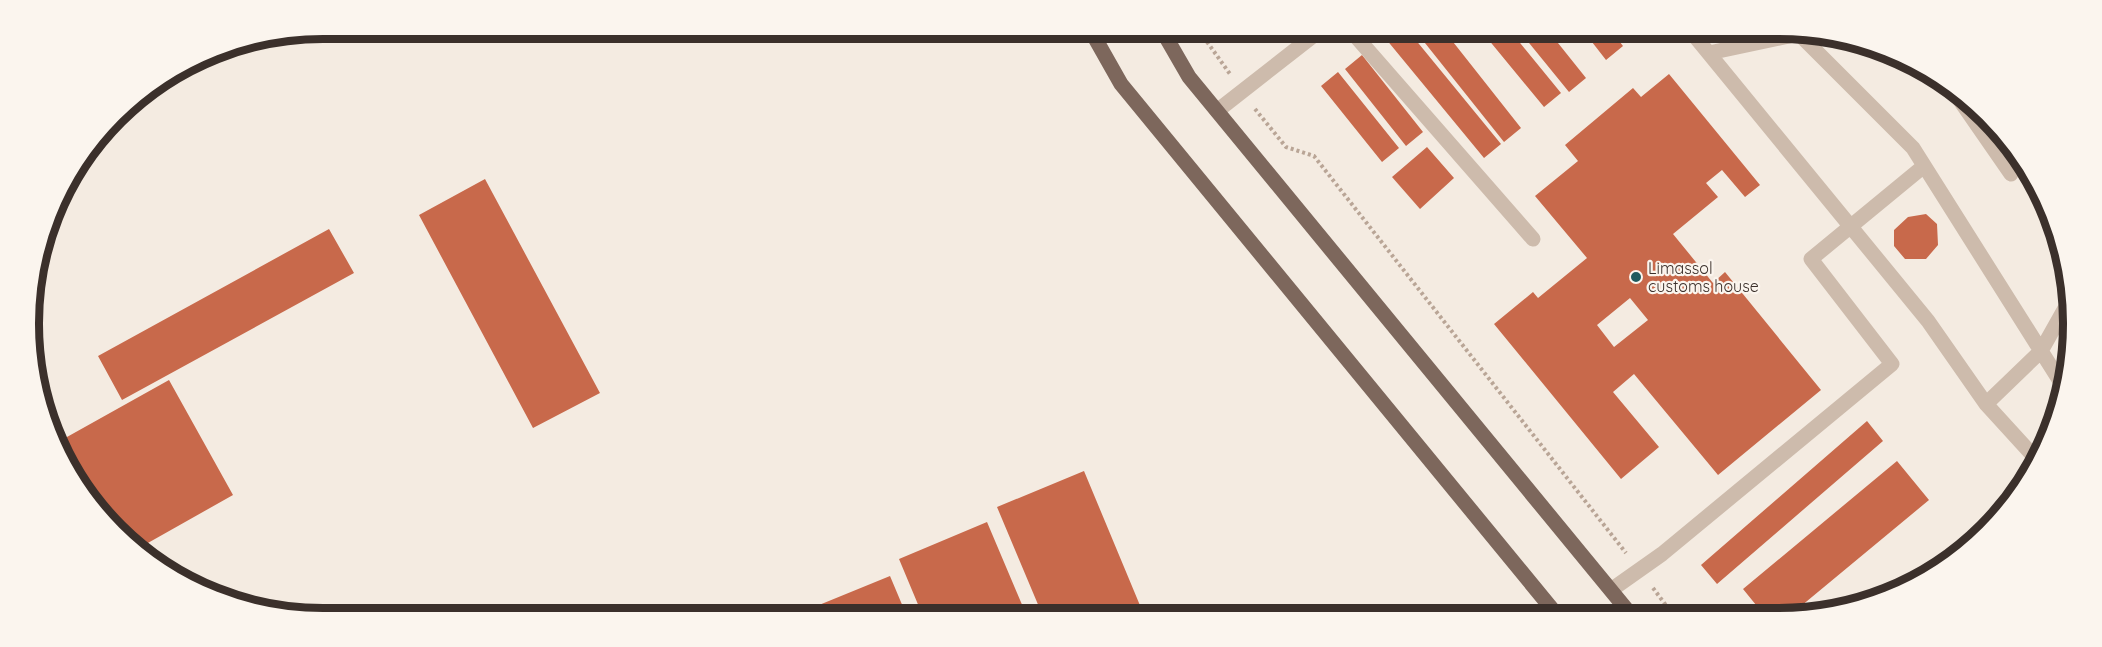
<svg xmlns="http://www.w3.org/2000/svg" width="2102" height="647" viewBox="0 0 2102 647" font-family="Quicksand,sans-serif">
	<rect width="100%" height="100%" fill="#f4ebe1"/>
	<path fill="#c8694b" fill-rule="evenodd" d="M 1381,33 L 1410,33 L 1501,144 L 1484,158 Z
		M 1417,33 L 1446,33 L 1521,128 L 1504,142 Z
		M 1483,33 L 1512,33 L 1561,93 L 1544,107 Z
		M 1521,33 L 1550,33 L 1586,78 L 1569,92 Z
		M 1585,33 L 1613,33 L 1623,46 L 1606,60 Z
		M 1362,55 L 1423,132 L 1406,146 L 1345,69 Z
		M 1338,72 L 1399,148 L 1382,162 L 1321,86 Z
		M 1669,74 L 1760,185 L 1745,197 L 1722,170 L 1706,183 L 1718,197 L 1673,234 L 1713,283 L 1725,272 L 1821,390 L 1718,475 L 1634,374 L 1613,392 L 1659,447 L 1621,479 L 1494,324 L 1533,292 L 1538,298 L 1587,258 L 1535,196 L 1578,161 L 1565,145 L 1633,88 L 1641,97 ZM 1630,298 L 1648,320 L 1614,347 L 1597,325 Z
		M 1427,147 L 1454,178 L 1420,209 L 1392,177 Z
		M 485,179 L 600,393 L 533,428 L 419,215 Z
		M 1926,214 L 1937,224 L 1938,245 L 1926,259 L 1905,259 L 1894,246 L 1894,230 L 1908,217 Z
		M 329,229 L 354,273 L 122,400 L 98,356 Z
		M 169,380 L 233,495 L 139,548 L 78,488 L 58,442 Z
		M 1867,421 L 1883,441 L 1717,584 L 1701,565 Z
		M 1897,461 L 1929,500 L 1789,616 L 1765,616 L 1743,589 Z
		M 1084,471 L 1144,615 L 1042,614 L 997,507 Z
		M 987,522 L 1026,614 L 922,614 L 899,559 Z
		M 890,576 L 906,614 L 797,614 Z"/>
	<g fill="none" stroke-linecap="round" stroke-linejoin="round">
		<path stroke="#b9a596" stroke-width="4" stroke-dasharray="3 3" stroke-linecap="butt" d="M 1200,32 L 1230,74
			M 1255,109 L 1286,147 L 1314,156 L 1626,553
			M 1653,588 L 1674,616"/>
		<path stroke="#cdbbac" stroke-width="15" d="M 1352,32 L 1533,239
			M 294,34 L 301,36
			M 1693,34 L 1928,321 L 1986,404 L 2038,461
			M 1799,34 L 1913,148 L 2065,389
			M 1800,34 L 1855,42
			M 1709,53 L 1798,34
			M 1950,86 L 2011,174
			M 1217,111 L 1318,32
			M 1986,404 L 2041,351 L 2068,303
			M 1611,590 L 1662,554 L 1892,364 L 1811,259 L 1924,166"/>
		<path stroke="#7d675c" stroke-width="15" d="M 1091,31 L 1121,84 L 1557,615
			M 1163,32 L 1189,77 L 1632,616"/>
	</g>
	<circle fill="#1f5a5e" stroke="#fbf5ee" stroke-width="2" cx="1636" cy="277" r="6"/>
	<g text-anchor="middle" stroke-width="4.5" stroke-linejoin="round" paint-order="stroke">
		<g font-size="16" fill="#3b302b" stroke="#fbf5ee" text-anchor="start">
			<text x="1648" y="274">Limassol<tspan x="1648" dy="18">customs house</tspan></text>
		</g>
	</g>
	<path d="M0 0H2102V647H0ZM323 39H1779A284 284 0 0 1 2063 323V324A284 284 0 0 1 1779 608H323A284 284 0 0 1 39 324V323A284 284 0 0 1 323 39Z" fill="#fbf5ee" fill-rule="evenodd"/>
	<path fill="none" stroke="#3b302b" stroke-width="8" d="M323 39H1779A284 284 0 0 1 2063 323V324A284 284 0 0 1 1779 608H323A284 284 0 0 1 39 324V323A284 284 0 0 1 323 39Z"/>
</svg>
